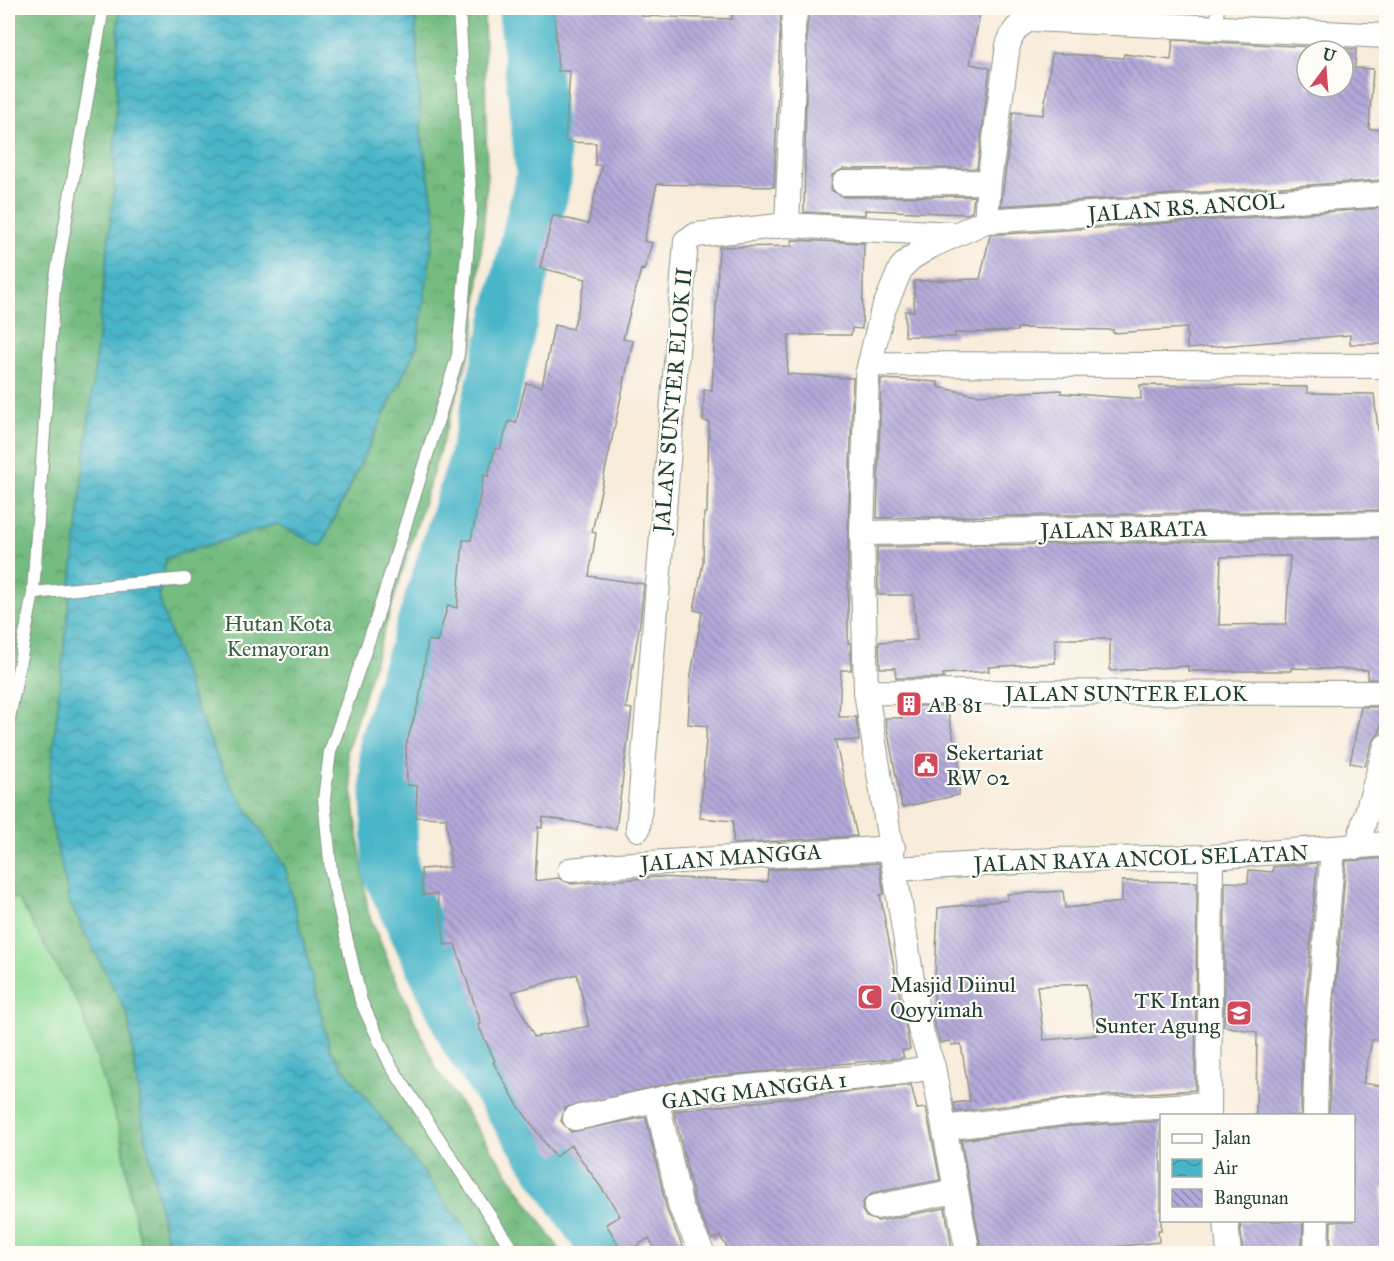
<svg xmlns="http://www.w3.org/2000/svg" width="1394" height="1261" viewBox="0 0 1394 1261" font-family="'IM FELL Great Primer',serif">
	<defs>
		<pattern id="forest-crowns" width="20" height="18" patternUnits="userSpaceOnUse" patternTransform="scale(1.5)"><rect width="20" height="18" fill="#75bc81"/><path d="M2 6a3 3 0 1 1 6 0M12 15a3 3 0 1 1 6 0" fill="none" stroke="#5f9a6a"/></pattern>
		<pattern id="water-waves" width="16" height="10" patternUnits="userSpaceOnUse" patternTransform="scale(1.5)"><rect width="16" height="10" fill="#4ab5c8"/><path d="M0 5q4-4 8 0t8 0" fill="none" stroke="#3d94a3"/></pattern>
		<pattern id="building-back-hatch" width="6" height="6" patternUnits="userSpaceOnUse" patternTransform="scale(1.5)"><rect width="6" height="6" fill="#b4a8d9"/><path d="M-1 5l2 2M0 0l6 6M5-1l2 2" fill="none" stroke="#928ab1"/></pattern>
	</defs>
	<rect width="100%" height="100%" fill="#fdfcf7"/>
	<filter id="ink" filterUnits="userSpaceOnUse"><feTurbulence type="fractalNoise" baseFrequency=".0167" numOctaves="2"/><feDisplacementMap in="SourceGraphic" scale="12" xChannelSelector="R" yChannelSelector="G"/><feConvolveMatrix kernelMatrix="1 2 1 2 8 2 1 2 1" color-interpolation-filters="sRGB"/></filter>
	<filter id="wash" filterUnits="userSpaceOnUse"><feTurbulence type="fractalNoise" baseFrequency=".008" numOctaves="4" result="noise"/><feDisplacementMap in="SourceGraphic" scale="24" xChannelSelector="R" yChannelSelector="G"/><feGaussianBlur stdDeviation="1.35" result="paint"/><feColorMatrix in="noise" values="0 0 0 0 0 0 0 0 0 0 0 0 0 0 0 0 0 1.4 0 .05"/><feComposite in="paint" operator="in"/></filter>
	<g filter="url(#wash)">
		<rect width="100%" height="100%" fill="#f8ecda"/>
		<path fill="#92dd99" stroke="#588d66" stroke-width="1.5" d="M 8,896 L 19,900 L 80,1007 L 122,1137 L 131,1201 L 143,1253 L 8,1253 Z"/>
		<path fill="url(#forest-crowns)" stroke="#4a7c5a" stroke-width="1.5" d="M 8,8 L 119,8 L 114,190 L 70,904 L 128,1015 L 141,1114 L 169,1253 L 143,1253 L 131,1201 L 122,1137 L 80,1007 L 19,900 L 8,896 Z
			M 415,8 L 484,8 L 487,182 L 474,339 L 347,751 L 368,912 L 390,966 L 436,1068 L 562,1253 L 484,1253 L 330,1050 L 285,867 L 226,777 L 195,706 L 158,599 L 166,558 L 278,524 L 322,545 L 417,346 L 436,220 L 421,134 Z"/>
		<path fill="url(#water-waves)" stroke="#34797e" stroke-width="1.5" d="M 119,8 L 415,8 L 421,134 L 436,220 L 417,346 L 321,546 L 277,524 L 166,558 L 159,599 L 195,706 L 226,777 L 285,867 L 330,1050 L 484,1253 L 169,1253 L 141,1114 L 128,1015 L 70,904 L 47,804 L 114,190 Z"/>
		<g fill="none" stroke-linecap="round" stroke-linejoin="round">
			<path stroke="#4ab5c8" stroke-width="56" d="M 526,8 L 544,176 L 475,466 L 387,744 L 391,873 L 470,1042 L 611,1254"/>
		</g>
		<g id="blocks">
			<path fill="url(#building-back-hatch)" fill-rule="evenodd" d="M 554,8 L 617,8 L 617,10 L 642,8 L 642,16 L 732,19 L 732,10 L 781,10 L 774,187 L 657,184 L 644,241 L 652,243 L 644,270 L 641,269 L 623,339 L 633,341 L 592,532 L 596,533 L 589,576 L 644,584 L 640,623 L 626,708 L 632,709 L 616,829 L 543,817 L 542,828 L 538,827 L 535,881 L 558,878 L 572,884 L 656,877 L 767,882 L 768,870 L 879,863 L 884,894 L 880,895 L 910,1049 L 902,1051 L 904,1057 L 901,1058 L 689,1079 L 565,1108 L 561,1121 L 571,1132 L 646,1117 L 667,1211 L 686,1254 L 657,1254 L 649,1238 L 624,1254 L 606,1224 L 620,1216 L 610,1200 L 571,1145 L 555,1157 L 517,1104 L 493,1062 L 495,1061 L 478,1025 L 481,1024 L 455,944 L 445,945 L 437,894 L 423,895 L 421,869 L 451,867 L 446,818 L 416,817 L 417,786 L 407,785 L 406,745 L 419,701 L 428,640 L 437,642 L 448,605 L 457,608 L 463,540 L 471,540 L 484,475 L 488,476 L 495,448 L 500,449 L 509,421 L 516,423 L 526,383 L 542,387 L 554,325 L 573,329 L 586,279 L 540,268 L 553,215 L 588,224 L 602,165 L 595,165 L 596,143 L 565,142 L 570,71 L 558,71 ZM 577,974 L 589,1026 L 534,1037 L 512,992 Z
				M 888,8 L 981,8 L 970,64 L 990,68 L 977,168 L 843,169 L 832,175 L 831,190 L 844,197 L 974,196 L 972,212 L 967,214 L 865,210 L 865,215 L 804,212 L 807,27 L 810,11 L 886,14 Z
				M 1173,40 L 1356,49 L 1355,68 L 1373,69 L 1369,129 L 1384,129 L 1383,180 L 1001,206 L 1013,112 L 1043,115 L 1052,53 L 1123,58 L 1124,54 L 1171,60 ZM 1307,51 L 1343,51 L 1343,87 L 1307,87 Z
				M 1383,208 L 1383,217 L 1386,217 L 1386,280 L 1381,280 L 1383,344 L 1350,344 L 1350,335 L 1187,349 L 1187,328 L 1113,333 L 1113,330 L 1017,328 L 1017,331 L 955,333 L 955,337 L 905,336 L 905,311 L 914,311 L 914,281 L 980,279 L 990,235 Z
				M 792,240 L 864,243 L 862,329 L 852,328 L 851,335 L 789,335 L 787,374 L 853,378 L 848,533 L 848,643 L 851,643 L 851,670 L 841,670 L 839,717 L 856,717 L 859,741 L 835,740 L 857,836 L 733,844 L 733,821 L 700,818 L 707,726 L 688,724 L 691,675 L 702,612 L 694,610 L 703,563 L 704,513 L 707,513 L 709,422 L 703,421 L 704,390 L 712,390 L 719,247 L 792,246 Z
				M 881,379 L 938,382 L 938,387 L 976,395 L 1061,390 L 1061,393 L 1141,399 L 1140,385 L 1307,387 L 1307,393 L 1374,394 L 1381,457 L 1386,457 L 1386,510 L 877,518 Z
				M 1386,538 L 1386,679 L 1367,679 L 1368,670 L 1291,668 L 1291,671 L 1188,671 L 1188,666 L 1110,671 L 1110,639 L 1055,639 L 1055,663 L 988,667 L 989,671 L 943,674 L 944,678 L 896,678 L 895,668 L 880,668 L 879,642 L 917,640 L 913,595 L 878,595 L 877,547 ZM 1290,556 L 1286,624 L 1219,625 L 1221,557 Z
				M 900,706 L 949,706 L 947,708 L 960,767 L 959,795 L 902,807 L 885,718 L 902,718 Z
				M 1361,707 L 1385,707 L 1379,734 L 1372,742 L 1365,766 L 1350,763 Z
				M 1386,858 L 1386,974 L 1383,974 L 1386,1039 L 1372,1040 L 1363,1083 L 1386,1087 L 1386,1188 L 1382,1188 L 1386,1254 L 1330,1254 L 1331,1221 L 1353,1221 L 1353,1116 L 1329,1116 L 1331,1041 L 1346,861 Z
				M 1317,863 L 1303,1039 L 1301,1116 L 1256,1116 L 1257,1032 L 1224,1026 L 1225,882 L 1248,883 L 1249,870 L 1273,872 L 1273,867 Z
				M 1122,881 L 1197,882 L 1195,1090 L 1067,1098 L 956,1112 L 954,1103 L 970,1101 L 961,1044 L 951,1045 L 950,1041 L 940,1043 L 933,1020 L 938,908 L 1008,900 L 1007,894 L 1063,891 L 1065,908 L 1122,902 ZM 1086,984 L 1096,1035 L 1044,1040 L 1037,986 Z
				M 911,1085 L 917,1109 L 926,1108 L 940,1180 L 873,1193 L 863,1202 L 862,1210 L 866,1217 L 878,1221 L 945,1208 L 953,1254 L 731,1254 L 720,1236 L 712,1240 L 695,1203 L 674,1111 Z
				M 1161,1121 L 1161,1230 L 1158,1230 L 1159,1242 L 1104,1248 L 1105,1254 L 982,1254 L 961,1140 L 1070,1126 Z
				M 1240,1221 L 1303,1221 L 1302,1254 L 1243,1254 Z"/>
		</g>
	</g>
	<g filter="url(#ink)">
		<use href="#blocks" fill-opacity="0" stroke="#8c9487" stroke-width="1.5"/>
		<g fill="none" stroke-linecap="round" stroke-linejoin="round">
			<g stroke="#8c9487" stroke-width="14">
				<path id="lane" d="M 459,8 L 471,209 L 458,355 L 376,620 L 330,752 L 324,799 L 331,872 L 361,1001 L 391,1066 L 515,1254
					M 1216,29 L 1218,8
					M 33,593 L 185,579
					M 8,724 L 33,593 L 54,288 L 103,8"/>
			</g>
			<g stroke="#8c9487" stroke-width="26">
				<path id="street" d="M 844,183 L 989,182
					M 986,221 L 989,182 L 1008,45 C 1013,31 1018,24 1032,19 L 1386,36
					M 787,225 L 794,58 L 793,26 L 796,8
					M 870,364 L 1386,366
					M 862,533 L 1386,524
					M 866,692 L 1386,693
					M 638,829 L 686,241 L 696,235 L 787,225 L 953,234
					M 1357,847 L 1386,746
					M 896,869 L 1053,860 L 1211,857 L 1386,844
					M 570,870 L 617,865 L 893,848
					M 657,1102 L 681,1208 L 703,1254
					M 1209,1116 L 1211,857
					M 1315,1116 L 1317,1040 L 1333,849
					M 575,1118 C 613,1111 653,1099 691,1093 C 772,1082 854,1082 933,1067
					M 944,1128 L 1069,1112 L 1208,1104
					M 876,1207 L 956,1191
					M 1226,1220 L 1229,1254
					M 968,1254 L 933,1067 L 920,1029 L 866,692 L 862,533 L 867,375 L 882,313 L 901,268 L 911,258 L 931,246 L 986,221 L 1386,194
					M 1316,1254 L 1317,1220"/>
			</g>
			<use href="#lane" stroke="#fff" stroke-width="12"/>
			<use href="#street" stroke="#fff" stroke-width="24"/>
		</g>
	</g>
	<defs>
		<g id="building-square" transform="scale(1.35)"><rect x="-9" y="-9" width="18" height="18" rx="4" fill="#d1495b" stroke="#fdfcf7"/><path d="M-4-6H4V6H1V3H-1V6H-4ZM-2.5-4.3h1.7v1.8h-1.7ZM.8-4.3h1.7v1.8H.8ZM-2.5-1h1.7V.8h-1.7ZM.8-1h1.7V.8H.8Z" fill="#fff"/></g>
		<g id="civic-square" transform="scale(1.35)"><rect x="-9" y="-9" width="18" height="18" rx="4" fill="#d1495b" stroke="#fdfcf7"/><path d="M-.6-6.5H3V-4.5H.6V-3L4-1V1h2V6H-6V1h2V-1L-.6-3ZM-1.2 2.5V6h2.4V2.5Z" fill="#fff"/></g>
		<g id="mosque-square" transform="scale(1.35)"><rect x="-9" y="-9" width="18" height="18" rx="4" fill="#d1495b" stroke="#fdfcf7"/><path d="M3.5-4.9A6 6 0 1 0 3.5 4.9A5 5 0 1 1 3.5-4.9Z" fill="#fff"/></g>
		<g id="school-square" transform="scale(1.35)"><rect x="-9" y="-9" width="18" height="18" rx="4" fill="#d1495b" stroke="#fdfcf7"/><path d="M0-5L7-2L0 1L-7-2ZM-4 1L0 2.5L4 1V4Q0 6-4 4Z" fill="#fff"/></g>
	</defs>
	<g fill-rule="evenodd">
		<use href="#building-square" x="909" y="704"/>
		<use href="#civic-square" x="926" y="765"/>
		<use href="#mosque-square" x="870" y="997"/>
		<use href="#school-square" x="1239" y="1013"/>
	</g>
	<g text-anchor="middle" stroke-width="4.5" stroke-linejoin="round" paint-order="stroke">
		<g font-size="22" fill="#1f3d34" stroke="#fdfcf7">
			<text transform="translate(1186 207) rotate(-4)" y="8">JALAN RS. ANCOL</text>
			<text transform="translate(672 400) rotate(-85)" y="8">JALAN SUNTER ELOK II</text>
			<text transform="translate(1124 529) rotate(-1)" y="8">JALAN BARATA</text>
			<text x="1126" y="701">JALAN SUNTER ELOK</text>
			<text transform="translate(731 857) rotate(-4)" y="8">JALAN MANGGA</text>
			<text transform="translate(1141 858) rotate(-2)" y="8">JALAN RAYA ANCOL SELATAN</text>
			<text transform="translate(754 1090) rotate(-7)" y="8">GANG MANGGA 1</text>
		</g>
		<g font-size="22" fill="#365d48" stroke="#fdfcf7">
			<text x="278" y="631">Hutan Kota<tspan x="278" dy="25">Kemayoran</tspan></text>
		</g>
		<g font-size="22" fill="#1f3d34" stroke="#fdfcf7" text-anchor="start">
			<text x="928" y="712">AB 81</text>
			<text x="946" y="760">Sekertariat<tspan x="946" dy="25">RW 02</tspan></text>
			<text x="890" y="992">Masjid Diinul<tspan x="890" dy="25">Qoyyimah</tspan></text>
			<text x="1220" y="1008" text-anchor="end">TK Intan<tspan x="1220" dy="25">Sunter Agung</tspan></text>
		</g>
	</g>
	<rect width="1394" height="1261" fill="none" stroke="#fdfcf7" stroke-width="30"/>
	<rect x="1160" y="1114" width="195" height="108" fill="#fdfcf7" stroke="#a4b0a9" stroke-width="1.5"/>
	<rect x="1172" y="1134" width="30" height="9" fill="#ffffff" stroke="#a4b0a9" stroke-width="1.5"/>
	<text x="1214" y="1144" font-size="18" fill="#1f3d34">Jalan</text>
	<rect x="1172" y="1159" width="30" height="18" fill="url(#water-waves)" stroke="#a4b0a9" stroke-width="1.5"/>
	<text x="1214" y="1174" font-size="18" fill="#1f3d34">Air</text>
	<rect x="1172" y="1189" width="30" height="18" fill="url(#building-back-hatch)" stroke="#a4b0a9" stroke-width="1.5"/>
	<text x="1214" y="1204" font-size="18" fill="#1f3d34">Bangunan</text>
	<g transform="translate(1325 69) rotate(16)"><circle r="28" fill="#fdfcf7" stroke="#a4b0a9" stroke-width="1.5"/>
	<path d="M0-4.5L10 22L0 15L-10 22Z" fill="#d1495b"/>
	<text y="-9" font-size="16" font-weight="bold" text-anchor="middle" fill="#1f3d34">U</text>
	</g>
</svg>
